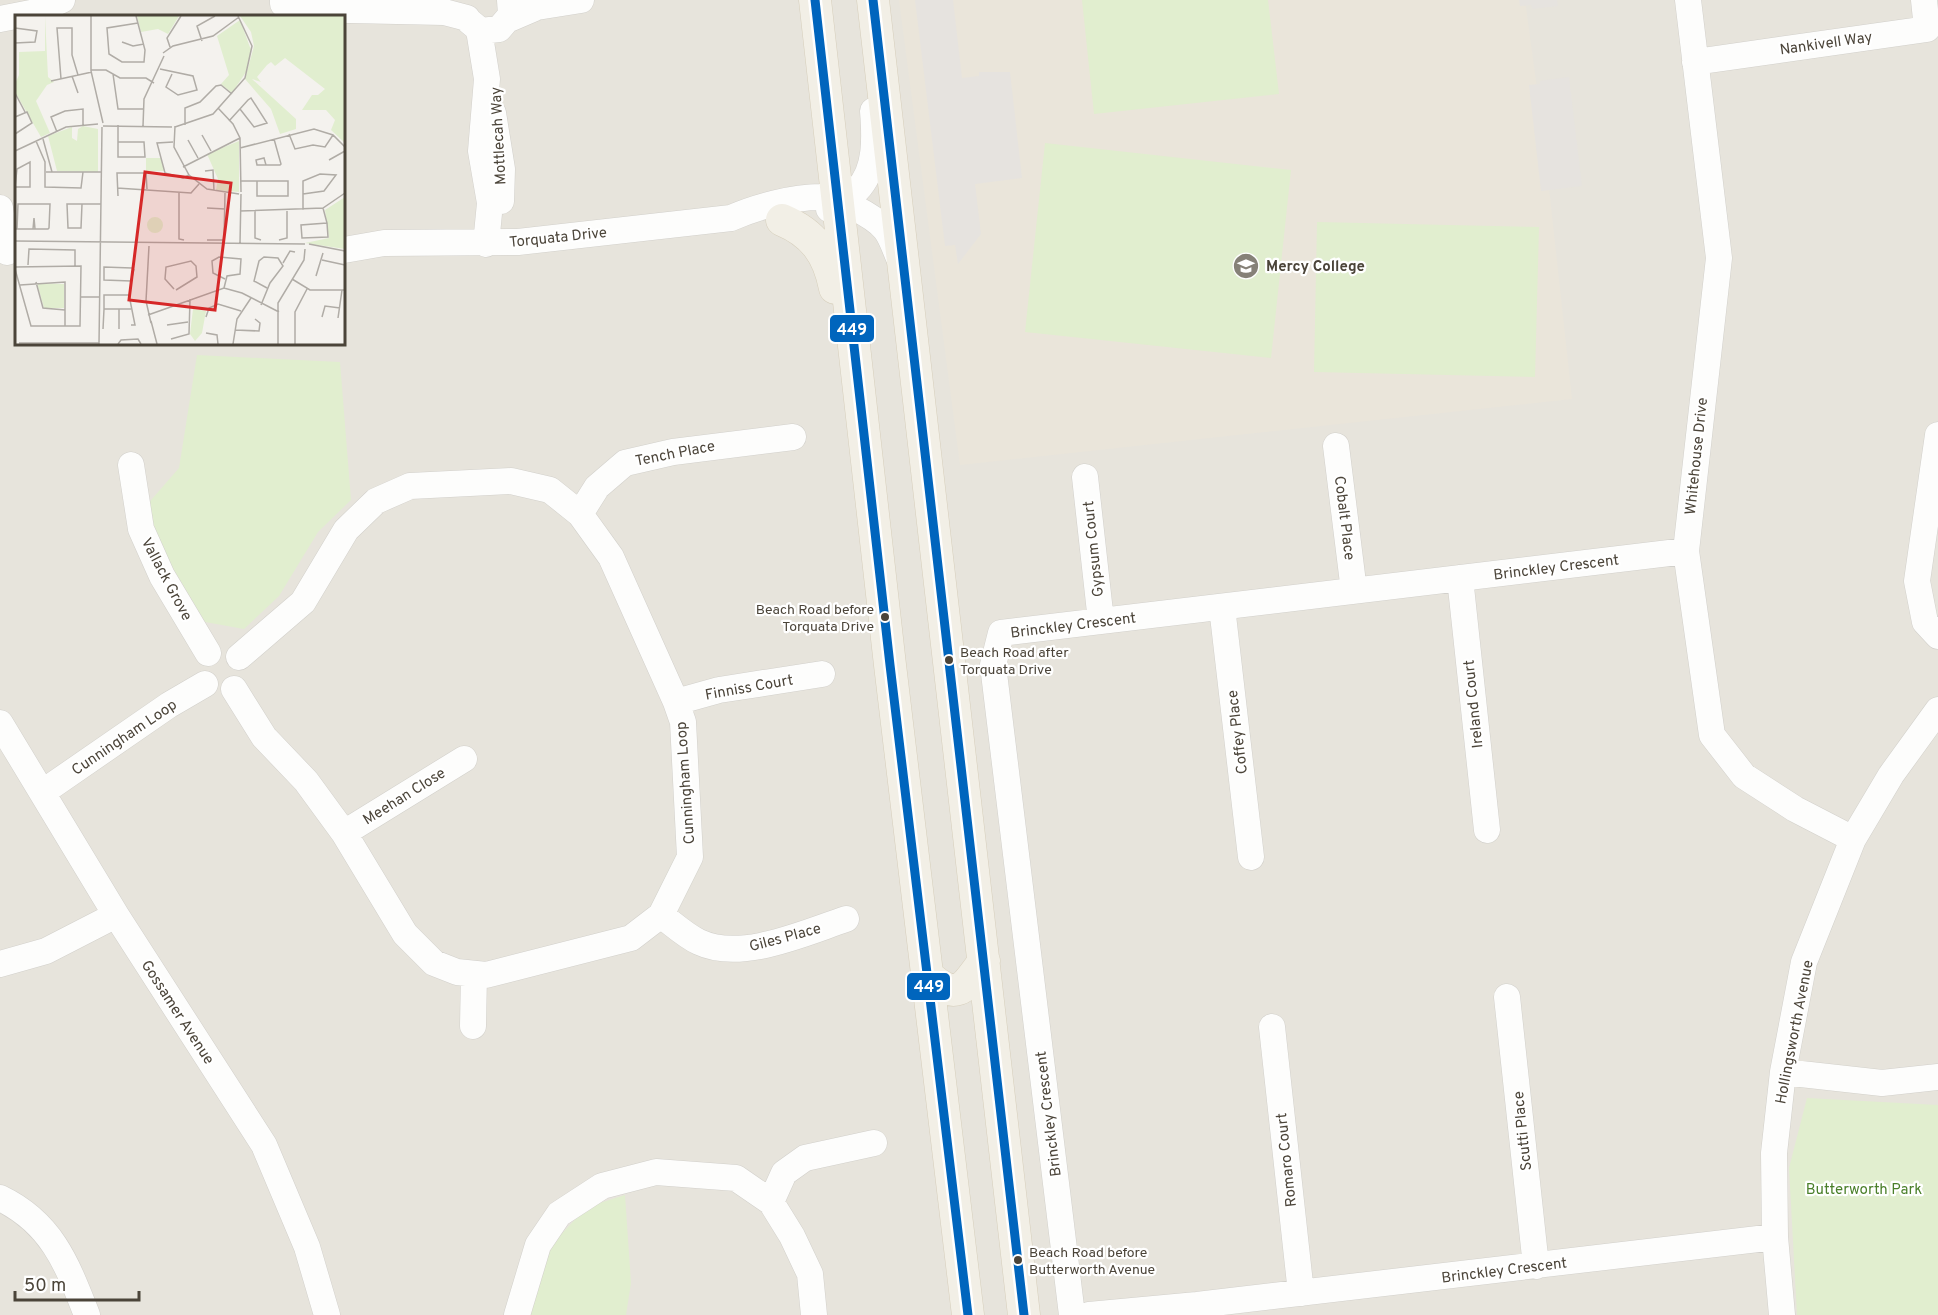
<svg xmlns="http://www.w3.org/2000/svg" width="1938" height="1315" viewBox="0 0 1938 1315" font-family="Overpass,sans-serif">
	<rect width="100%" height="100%" fill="#f4f2ee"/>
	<path fill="#e7e4dc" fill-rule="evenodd" d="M 0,0 L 1938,0 L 1938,1315 L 0,1315 ZM 16,16 L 344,16 L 344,344 L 16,344 Z"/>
	<path fill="#eae5da" d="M 899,0 L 1525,0 L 1543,133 L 1572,399 L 960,465 Z"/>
	<path fill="#e1eecf" d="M 1082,0 L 1268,0 L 1279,94 L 1094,114 Z
		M 1045,143 L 1291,170 L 1271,358 L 1025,332 Z
		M 1317,222 L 1539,227 L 1535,377 L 1314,372 Z
		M 197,355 L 340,362 L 351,500 L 318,532 L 279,596 L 244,629 L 205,622 L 162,550 L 145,507 L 179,468 Z
		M 1807,1098 L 1938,1105 L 1938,1315 L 1797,1315 L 1789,1168 Z
		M 625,1195 L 631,1283 L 626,1315 L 529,1315 L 549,1247 L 587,1207 Z"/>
	<path fill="#e6e3df" d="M 915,0 L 953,0 L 962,78 L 979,76 L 979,72 L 1010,72 L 1022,178 L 975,184 L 981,234 L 958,264 L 955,245 L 945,246 Z
		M 1519,0 L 1557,0 L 1558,6 L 1532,9 L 1531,5 L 1520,6 Z
		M 1569,77 L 1582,186 L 1541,191 L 1529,85 L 1540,84 L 1540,81 Z"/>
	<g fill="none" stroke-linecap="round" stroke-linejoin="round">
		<g stroke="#d2d0cb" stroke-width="27">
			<path id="minor" d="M 283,0 L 283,4 L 303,9 L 444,12 L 467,18
				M 1688,0 L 1719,258 L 1686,551 L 1712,735 L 1744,776 L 1795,809 L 1853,839
				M 0,19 L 36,12 L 62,0
				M 509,19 L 537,7 L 581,0
				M 469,21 L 481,31 L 499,29 L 511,15 L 510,0
				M 479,30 L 487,79 L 481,151 L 490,203 L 486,244
				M 1695,62 L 1927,29 L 1924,0
				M 493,113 L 502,169 L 501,201
				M 0,208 L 7,252
				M 829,209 C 837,201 849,197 857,190 C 877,170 875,136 873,111
				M 344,250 L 384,243 L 518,242 L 731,218 C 756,207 793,197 820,197 C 836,196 874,216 885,229 C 891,236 895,249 899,258
				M 1938,435 L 1917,581 L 1925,622 L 1938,636
				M 1336,446 L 1354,591
				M 131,465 L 141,529 L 162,576 L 208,653
				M 1085,477 L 1101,621
				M 580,514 L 597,487 L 625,463 L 673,452 L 793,437
				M 1460,578 L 1487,830
				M 1222,607 L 1251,857
				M 234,689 L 264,737 L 306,781 L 344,833 L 405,934 L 434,963 L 457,972 L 486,975 L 631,938 L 661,915 L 690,857 L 683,722 L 676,702 L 611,557 L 580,514 L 550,490 L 511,481 L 410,486 L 376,501 L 346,530 L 303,602 L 239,657
				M 676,702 L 719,690 L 822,674
				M 0,723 L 116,915 L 264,1145 L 307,1247 L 327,1315
				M 43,792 L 169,705 L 205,684
				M 344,833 L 464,759
				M 661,915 C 673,924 686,936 699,942 C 741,962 804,933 846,919
				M 0,964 L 46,951 L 116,915
				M 1507,997 L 1536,1266
				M 473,1026 L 474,974
				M 1272,1027 L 1301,1293
				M 1783,1072 L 1882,1083 L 1938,1077
				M 0,1198 C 52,1223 67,1264 87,1315
				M 771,1202 L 784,1173 L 805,1158 L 874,1143
				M 517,1315 L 538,1245 L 559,1214 L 602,1186 L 656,1172 L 736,1178 L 771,1202 L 792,1236 L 810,1274 L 814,1315
				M 1072,1315 L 993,665 L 1001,633 L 1686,551
				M 1089,1315 L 1197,1305 L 1775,1237
				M 1782,1315 L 1775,1237 L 1774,1153 L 1783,1072 L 1804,962 L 1853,839 L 1891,775 L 1938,710"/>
		</g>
		<g stroke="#d6cebb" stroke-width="33">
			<path id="major" d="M 815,0 L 890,665 L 968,1315
				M 873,0 L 1024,1315
				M 782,220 C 813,233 828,253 835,288
				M 928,976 C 958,1003 965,987 984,961"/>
		</g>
		<use href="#minor" stroke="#fdfdfc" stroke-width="26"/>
		<use href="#major" stroke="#f2efe6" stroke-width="32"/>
		<g stroke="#fff" stroke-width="14">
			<path id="bus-1" d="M 815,0 L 890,665 L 968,1315
				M 873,0 L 1024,1315"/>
		</g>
		<use href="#bus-1" stroke="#0065bd" stroke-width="9"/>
	</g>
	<defs>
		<g id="school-disc" transform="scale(1.35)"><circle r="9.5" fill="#868178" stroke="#fff"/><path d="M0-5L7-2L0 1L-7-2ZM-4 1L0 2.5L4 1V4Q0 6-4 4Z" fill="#fff"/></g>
	</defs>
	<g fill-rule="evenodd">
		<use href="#school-disc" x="1246" y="266"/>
	</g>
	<g fill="#4b4439" stroke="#fff" stroke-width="2">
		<circle cx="885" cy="617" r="5"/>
		<circle cx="949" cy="660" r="5"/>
		<circle cx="1018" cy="1260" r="5"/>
	</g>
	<g text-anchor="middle" stroke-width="4.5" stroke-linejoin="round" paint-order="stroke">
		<g font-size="14" fill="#4b4439" stroke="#fff" text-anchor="start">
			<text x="874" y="614" text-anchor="end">Beach Road before<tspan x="874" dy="17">Torquata Drive</tspan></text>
			<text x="960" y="657">Beach Road after<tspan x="960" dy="17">Torquata Drive</tspan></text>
			<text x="1029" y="1257">Beach Road before<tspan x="1029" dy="17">Butterworth Avenue</tspan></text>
		</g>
		<g font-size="15" fill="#4b4439" stroke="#fff">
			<text transform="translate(1826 43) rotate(-8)" y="5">Nankivell Way</text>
			<text transform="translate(498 136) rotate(-93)" y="5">Mottlecah Way</text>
			<text transform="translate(558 237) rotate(-6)" y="5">Torquata Drive</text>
			<text transform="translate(675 453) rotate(-11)" y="5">Tench Place</text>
			<text transform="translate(1696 456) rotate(-84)" y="5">Whitehouse Drive</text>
			<text transform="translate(1345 518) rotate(83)" y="5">Cobalt Place</text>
			<text transform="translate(1093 549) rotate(-96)" y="5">Gypsum Court</text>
			<text transform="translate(1556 567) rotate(-7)" y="5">Brinckley Crescent</text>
			<text transform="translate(167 579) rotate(62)" y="5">Vallack Grove</text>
			<text transform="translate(1073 625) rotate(-7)" y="5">Brinckley Crescent</text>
			<text transform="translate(749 687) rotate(-10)" y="5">Finniss Court</text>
			<text transform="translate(1473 704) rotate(-96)" y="5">Ireland Court</text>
			<text transform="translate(1237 732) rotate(-97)" y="5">Coffey Place</text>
			<text transform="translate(124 737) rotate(-34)" y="5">Cunningham Loop</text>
			<text transform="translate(685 783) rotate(-94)" y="5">Cunningham Loop</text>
			<text transform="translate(404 796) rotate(-32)" y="5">Meehan Close</text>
			<text transform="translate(785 937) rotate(-15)" y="5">Giles Place</text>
			<text transform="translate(178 1012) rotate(57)" y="5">Gossamer Avenue</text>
			<text transform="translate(1794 1032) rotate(-79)" y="5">Hollingsworth Avenue</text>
			<text transform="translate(1048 1114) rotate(-97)" y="5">Brinckley Crescent</text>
			<text transform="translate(1522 1131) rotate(-96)" y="5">Scutti Place</text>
			<text transform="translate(1286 1160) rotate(-96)" y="5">Romaro Court</text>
			<text transform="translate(1504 1270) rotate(-7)" y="5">Brinckley Crescent</text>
		</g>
		<g font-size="15" font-weight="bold" fill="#4b4439" stroke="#fff" text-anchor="start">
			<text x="1266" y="271">Mercy College</text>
		</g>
		<g font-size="15" fill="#4a7f2a" stroke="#fff">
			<text x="1864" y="1194">Butterworth Park</text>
		</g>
	</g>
	<g transform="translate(15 15)">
		<rect width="330" height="330" fill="#f4f2ee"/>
		<path d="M 30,1 L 33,62 L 39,67 L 32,70 L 21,86 L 35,118 L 26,122 L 0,77 L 0,69 L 4,60 L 4,37 L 30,36 ZM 122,1 L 164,1 L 153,19 L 143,14 L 126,17 ZM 225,1 L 330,1 L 330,128 L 316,115 L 320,105 L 311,95 L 287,95 L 297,80 L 303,80 L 310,74 L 270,43 L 260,51 L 256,47 L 252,50 L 242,62 L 246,67 L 237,64 L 281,104 L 281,114 L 265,119 L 256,94 L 230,64 L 239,31 L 236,17 ZM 225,5 L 236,35 L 231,57 L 217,78 L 206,69 L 214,60 L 202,21 ZM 68,111 L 83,114 L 83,157 L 42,156 L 33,121 L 57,112 L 57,123 L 62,126 L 63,114 ZM 224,126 L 224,177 L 201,175 L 203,164 L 192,139 ZM 131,143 L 146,143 L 149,156 L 131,156 ZM 330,182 L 330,234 L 290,228 L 314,223 L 310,195 ZM132 210a8 8 0 1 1 16 0a8 8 0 1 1-16 0ZM 22,268 L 49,269 L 49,293 L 29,293 ZM 178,294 L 191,296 L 187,318 L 180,326 L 175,319 Z" fill="#e1eecf"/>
		<path fill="none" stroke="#b0aca6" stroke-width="1.5" d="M 76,1 L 76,56 L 88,108M 121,1 L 130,35 L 129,47 L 107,47 L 94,39 L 92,13 L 123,8M 0,13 L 22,16 L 20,27 L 0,28M 187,26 L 182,11 L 200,1M 107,27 L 118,31 L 129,29M 155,32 L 152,23 L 166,1M 148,38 L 158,31 L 198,21 L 224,2M 145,54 L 178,61 L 182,75 L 163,80 L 151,72 L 157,59M 76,55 L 91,55 L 105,63 L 131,63 L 139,68M 98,59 L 103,94 L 129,94M 57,61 L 63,78M 46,64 L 42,13 L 57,13 L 57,40 L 63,60M 36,66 L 77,57M 0,78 L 10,97M 203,93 L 218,109 L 225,123 L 226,177M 0,102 L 12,97 L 17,108 L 0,119M 214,106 L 233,85 L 236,83 L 252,108 L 239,112 L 225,94M 170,110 L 170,93 L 185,87 L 201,71 L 206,70 L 217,79M 88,111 L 157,112M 128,111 L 129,84 L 149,41M 160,111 L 159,132 L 174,160 L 192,174 L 224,179M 160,112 L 198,99 L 230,63 L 237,31 L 223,1M 42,117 L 36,102 L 50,96 L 68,94 L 68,110M 274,119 L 280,134 L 298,130 L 310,132 L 318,120M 187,120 L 196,136M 28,124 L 37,157M 173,125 L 183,143M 21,126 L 30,147 L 30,172 L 66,173 L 68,157M 103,127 L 129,127 L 130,142 L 103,142 L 103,110M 158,127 L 142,128 L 150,158 L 168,163 L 174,160M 225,133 L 299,114 L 318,120 L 330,132M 0,136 L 51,112 L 83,109M 314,145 L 330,136M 15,147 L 15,172 L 0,172 L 2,154 ZM 251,150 L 249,143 L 241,145 L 242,150 L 265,150 L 266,149 L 259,124M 168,152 L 225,123M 190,156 L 198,155 L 199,176M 31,157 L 87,157M 225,166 L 273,166 L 273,181 L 242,181 L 242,166M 102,173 L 176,178 L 184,169M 164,178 L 164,224 L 169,225M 103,181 L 102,158 L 131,158 L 132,174M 67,189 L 66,213 L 53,213 L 52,189 L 86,189M 192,193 L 210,194M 308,193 L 312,208 L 313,222 L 287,223 L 286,210 L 312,208M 288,195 L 288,166 L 305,159 L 321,160 L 309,176 L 288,179M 225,196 L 308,193 L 330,178M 240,196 L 240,223 L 246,225M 0,214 L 33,214 L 34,213 L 35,189 L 3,189 L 2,214M 18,214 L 19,203 L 20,214M 192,225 L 209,225 L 210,178M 264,225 L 272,223 L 272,196M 0,226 L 290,229M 225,228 L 226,179M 294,229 L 330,236M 134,231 L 131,286 L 136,308M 307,245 L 330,250M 268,248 L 275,236 L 280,237M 13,250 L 14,234 L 60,235 L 60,251M 0,252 L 66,251 L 65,311 L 16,311 L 0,254M 117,253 L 89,252 L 89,265 L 116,266 L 119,254M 301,261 L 308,238M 277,264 L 295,275 L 330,275M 21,267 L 28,293 L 50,295M 5,270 L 50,267 L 50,311M 209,273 L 212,261 L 225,259 L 226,244 L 204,242 L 197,246 L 198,258 L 210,264M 159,274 L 150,264 L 151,252 L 176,246 L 181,251 L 182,262 L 161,275M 66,282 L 85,282M 246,290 L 255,268 L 268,251 L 263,243 L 249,242 L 244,246 L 239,266 L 252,273M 116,294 L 89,294 L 89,280 L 114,280 L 120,310 L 116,310M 133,300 L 209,273 L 227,278 L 264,297M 191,302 L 194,293 L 203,289 L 226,296M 307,302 L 310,291 L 325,293M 323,303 L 327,275M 136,306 L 142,329M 152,310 L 173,307M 88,314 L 89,294M 104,314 L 104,294M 220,315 L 244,316 L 245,308 L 240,304M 191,318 L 202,320 L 203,329M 156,324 L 174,319 L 175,284M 4,328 L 84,328M 84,329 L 87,112M 103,329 L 106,325 L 123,324 L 126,329M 218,329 L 222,304 L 236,283M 263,329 L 263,288 L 289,245 L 290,234M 280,329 L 280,297 L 292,274"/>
		<path fill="#d62828" fill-opacity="0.15" stroke="#d62828" stroke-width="3" d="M 130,157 L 216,168 L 200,295 L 114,285 Z"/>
		<rect width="330" height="330" fill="none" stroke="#4b4439" stroke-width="3"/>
	</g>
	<g stroke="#fff" stroke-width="2">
		<rect x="829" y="314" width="46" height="29" rx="6" fill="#0065bd"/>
		<rect x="906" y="972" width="45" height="29" rx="6" fill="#0065bd"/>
	</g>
	<g font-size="16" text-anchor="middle" font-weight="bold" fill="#fff">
		<text x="852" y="335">449</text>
		<text x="929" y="992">449</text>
	</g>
	<path d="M15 1291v9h124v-9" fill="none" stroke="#4b4439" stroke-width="3"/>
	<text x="24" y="1291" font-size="18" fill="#4b4439" stroke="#ffffff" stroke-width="4.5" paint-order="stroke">50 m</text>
</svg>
